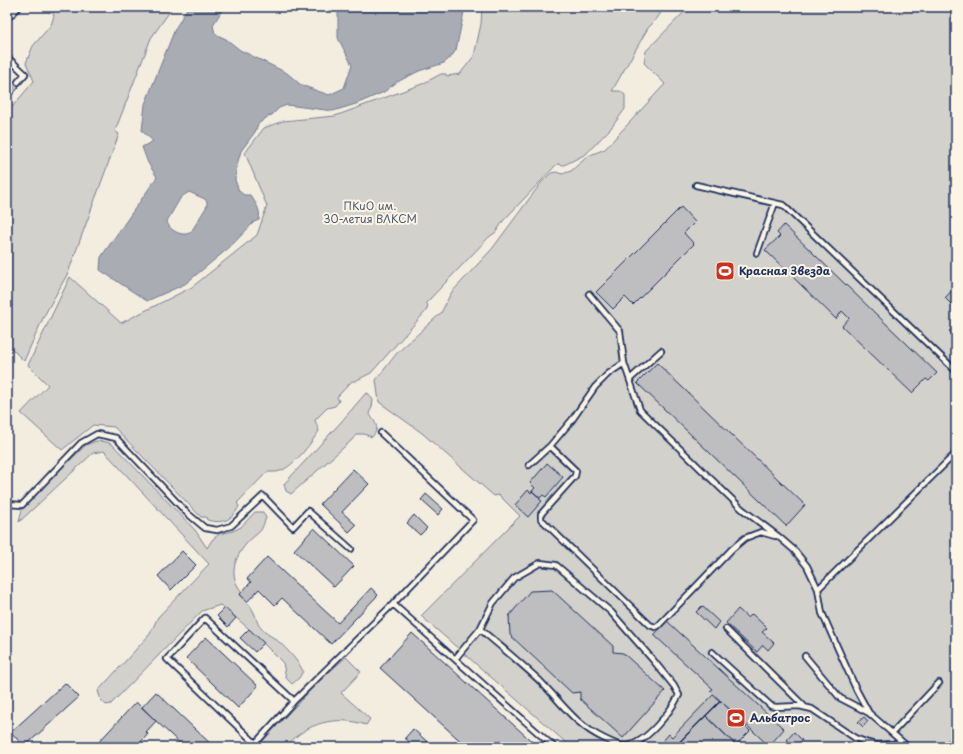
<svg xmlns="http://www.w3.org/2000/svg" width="963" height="754" viewBox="0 0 963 754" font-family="'Playpen Sans',sans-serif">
	<rect width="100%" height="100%" fill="#f3ede0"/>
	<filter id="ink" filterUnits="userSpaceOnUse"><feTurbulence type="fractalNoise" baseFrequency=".025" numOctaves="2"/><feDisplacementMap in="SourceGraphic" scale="8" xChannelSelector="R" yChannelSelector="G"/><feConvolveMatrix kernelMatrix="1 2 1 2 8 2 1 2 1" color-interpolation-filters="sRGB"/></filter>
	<g filter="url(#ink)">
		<path fill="#d3d1cc" stroke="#778095" d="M 54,7 L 173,7 L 151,38 L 115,131 L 119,134 L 68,273 L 44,316 L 24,361 L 7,344 L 7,113 L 34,81 L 26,63 L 33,46 L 51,25 L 54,16 L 51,8 Z
			M 482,7 L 665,7 L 655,21 L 648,28 L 612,91 L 620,91 L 625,95 L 625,109 L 611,128 L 586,154 L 564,165 L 557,164 L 503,221 L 496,232 L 489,237 L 426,303 L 428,305 L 426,311 L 371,373 L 355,381 L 352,381 L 337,397 L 339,401 L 335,406 L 327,408 L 315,420 L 319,431 C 311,443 292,470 276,472 C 273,472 270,472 267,472 L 237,503 L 239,506 C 232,521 222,524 207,520 L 206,517 L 201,517 L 114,427 L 93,425 L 62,450 L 21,413 L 48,385 L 28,365 L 70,277 L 121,323 L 192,287 L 257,235 L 267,206 L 245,153 L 264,128 L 283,121 L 335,116 L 422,84 L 441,74 L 446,74 L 447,76 L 460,74 L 474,56 L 481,24 Z
			M 689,7 L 956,7 L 956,734 L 938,747 L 571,747 L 421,616 L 520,516 L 499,495 L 494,496 L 422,433 L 379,402 L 376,380 L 397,353 L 441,313 L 451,293 L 492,249 L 541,183 L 551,173 L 556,172 L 562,174 L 571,171 L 588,156 L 605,149 L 665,84 L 644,63 L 646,51 Z
			M 368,393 L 373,400 L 372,407 L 369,413 C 375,423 381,427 372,437 L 364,434 L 357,434 L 352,440 L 291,494 L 286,491 L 284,484 L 341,422 L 365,394 Z
			M 96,441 L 107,442 L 113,445 L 195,530 L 207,548 L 212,540 L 219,534 L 233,531 L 241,527 L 255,512 L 263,512 L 266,518 C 264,522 263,527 261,530 C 257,535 251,538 247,543 C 234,558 228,576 242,592 L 240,595 C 246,600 252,607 255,615 C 257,620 257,624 261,628 C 265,633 269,635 274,638 C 282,643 299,662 303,671 L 299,678 L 292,684 L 286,678 L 283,663 L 249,629 L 225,608 L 220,605 L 202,611 L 111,704 L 106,705 L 101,700 L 98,691 L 150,634 L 158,617 L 209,564 L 104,451 L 93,453 L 19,522 L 23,505 L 86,445 Z
			M 346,657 L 361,672 L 341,693 L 370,719 L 366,725 C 337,715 306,722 286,747 L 257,747 L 318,682 Z"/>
		<path fill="#a9acb3" stroke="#707a91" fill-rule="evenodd" d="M 188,7 L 224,7 L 213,25 L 215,34 L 226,39 L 240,50 L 287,73 L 301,85 L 329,95 L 344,88 L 352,65 L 338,38 L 338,7 L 465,7 L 456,50 L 451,57 L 444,63 L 419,71 L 397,82 L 384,92 L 356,104 L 333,111 L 287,105 L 279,108 L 272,115 L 269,116 L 258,124 L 255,132 L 241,151 L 237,165 L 235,180 L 239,191 L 244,195 L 250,195 C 256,203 261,210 259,220 L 254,222 L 230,247 L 185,284 L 147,301 L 100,270 L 101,257 L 157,177 L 148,163 L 142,147 L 153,141 L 142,131 L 145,104 L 175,29 ZM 189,192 L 205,199 L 207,202 L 207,206 L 191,232 C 183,238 168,230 167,221 L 181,197 Z"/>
		<path fill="#bebec0" stroke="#1b2f5e" d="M 13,81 L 19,87 L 7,101 L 7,88 Z
			M 681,207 L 695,222 L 684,233 L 694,244 L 633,305 L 625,297 L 613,309 L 596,292 Z
			M 784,225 L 937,373 L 929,381 L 926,379 L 912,393 L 842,326 L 849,318 L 842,311 L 836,319 L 765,250 L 780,236 L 777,233 Z
			M 956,286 L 956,309 L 945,298 Z
			M 956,324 L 956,338 L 949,331 Z
			M 657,363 L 805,505 L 786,526 L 637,383 Z
			M 547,463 L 563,477 L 546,497 L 543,495 L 540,498 L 532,491 L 535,488 L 530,483 Z
			M 353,469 L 369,484 L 342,512 L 356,525 L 349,532 L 320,504 Z
			M 528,490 L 531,493 L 532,491 L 540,498 L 539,499 L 542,501 L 528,517 L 515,505 Z
			M 426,494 L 443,509 L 438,515 L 421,500 Z
			M 414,515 L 427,528 L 420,535 L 407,523 Z
			M 314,528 L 354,566 L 334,587 L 294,550 Z
			M 182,551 L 196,565 L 171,590 L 158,576 Z
			M 267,557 L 338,623 L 371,588 L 378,595 L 331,644 L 282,598 L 275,605 L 259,589 L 247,602 L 240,594 L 251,582 L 247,579 Z
			M 552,590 L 613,646 L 613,652 L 623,653 L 665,691 L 623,738 L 580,699 L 580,692 L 572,693 L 510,635 L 509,616 L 530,591 Z
			M 702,606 L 719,622 L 714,629 L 696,612 Z
			M 225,608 L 236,618 L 228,627 L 217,616 Z
			M 738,609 L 748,618 L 752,614 L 767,628 L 762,632 L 774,643 L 768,650 L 763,645 L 757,652 L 726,623 Z
			M 667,621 L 784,729 L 769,746 L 710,691 L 713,689 L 654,635 Z
			M 249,629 L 264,643 L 255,652 L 240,638 Z
			M 412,633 L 538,747 L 467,747 L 380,668 Z
			M 206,637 L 258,686 L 238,708 L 186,658 Z
			M 65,683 L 79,697 L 24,747 L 11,732 Z
			M 156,692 L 214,747 L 184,747 L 156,721 L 142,707 Z
			M 713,695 L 720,701 L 674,747 L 662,747 L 664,745 L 662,742 L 669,734 L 672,737 Z
			M 721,701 L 750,731 L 736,745 L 706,716 Z
			M 136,702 L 156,721 L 146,732 L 148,734 L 137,747 L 96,747 L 95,746 Z
			M 706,716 L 736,745 L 733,747 L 675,747 Z
			M 864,717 L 868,721 L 863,727 L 858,722 Z
			M 413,729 L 433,747 L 415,747 L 405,738 Z
			M 794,732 L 802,740 L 796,747 L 787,740 Z"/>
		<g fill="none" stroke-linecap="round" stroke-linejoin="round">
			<g stroke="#1b2f5e" stroke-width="8">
				<path id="service" d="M 7,19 L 19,7
					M 7,57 L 25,74 L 18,82
					M 696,185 L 783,205 L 956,371
					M 757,253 L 775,203
					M 589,294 L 620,331 L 624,363 L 640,410 L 742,509 L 779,537 L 794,550 L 807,566 L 818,589 L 822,613 L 857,691 L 869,713 L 908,747
					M 630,379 L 661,351
					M 381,433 L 473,520 L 393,604
					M 550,446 L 576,471 L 575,476 L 541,514 L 541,519 L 650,625 L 655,627 L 658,626 L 732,549 L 745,538 L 761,532 L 775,536
					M 529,465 L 550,446 L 572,420 L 595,387 L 608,374 L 624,363
					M 7,504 L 22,505 L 81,443 L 97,434 L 116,438 L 187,513 L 205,528 L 217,530 L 231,526 L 263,496 L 293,527 L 308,511 L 351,549
					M 818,589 L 956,453
					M 726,629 L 805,707
					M 712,652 L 771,706 L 776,707 L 799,706 L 812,709 L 855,738 L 868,743 L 877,745 L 903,743
					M 805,656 L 840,698 L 869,713
					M 455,659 L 480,629 C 500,646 521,663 540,681 C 562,703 575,725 605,739 C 611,742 619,746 625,746 C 645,745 671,711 679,695 L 674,686 L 653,660 L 611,612 L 556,565 L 540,563 L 514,578 L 493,603 L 480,629
					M 892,733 L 939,683
					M 255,743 L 167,659 L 205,618 L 294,701
					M 252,747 L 294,701 L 393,604 L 554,747"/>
			</g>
			<use href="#service" stroke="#fcf5e5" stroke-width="4.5"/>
		</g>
	</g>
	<defs>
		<g id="stadium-square" transform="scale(1)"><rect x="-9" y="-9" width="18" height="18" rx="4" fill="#c8321e" stroke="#fcf5e5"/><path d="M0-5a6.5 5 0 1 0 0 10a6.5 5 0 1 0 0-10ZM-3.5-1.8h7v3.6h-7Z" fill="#fff"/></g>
	</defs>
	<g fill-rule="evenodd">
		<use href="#stadium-square" x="725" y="271"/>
		<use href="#stadium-square" x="736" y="718"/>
	</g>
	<g text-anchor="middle" stroke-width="4" stroke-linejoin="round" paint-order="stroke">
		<g font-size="11" fill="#49587a" stroke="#fcf5e5">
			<text x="370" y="210">ПКиО им.<tspan x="370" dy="13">30-летия ВЛКСМ</tspan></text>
		</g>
		<g font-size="11" font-weight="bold" fill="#1b2f5e" stroke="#fcf5e5" text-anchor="start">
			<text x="739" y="275">Красная Звезда</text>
			<text x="750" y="722">Альбатрос</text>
		</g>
	</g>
	<rect width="963" height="754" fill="none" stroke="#fcf5e5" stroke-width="24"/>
	<rect x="12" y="12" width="939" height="730" fill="none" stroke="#1b2f5e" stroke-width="1.5" filter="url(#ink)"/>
</svg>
